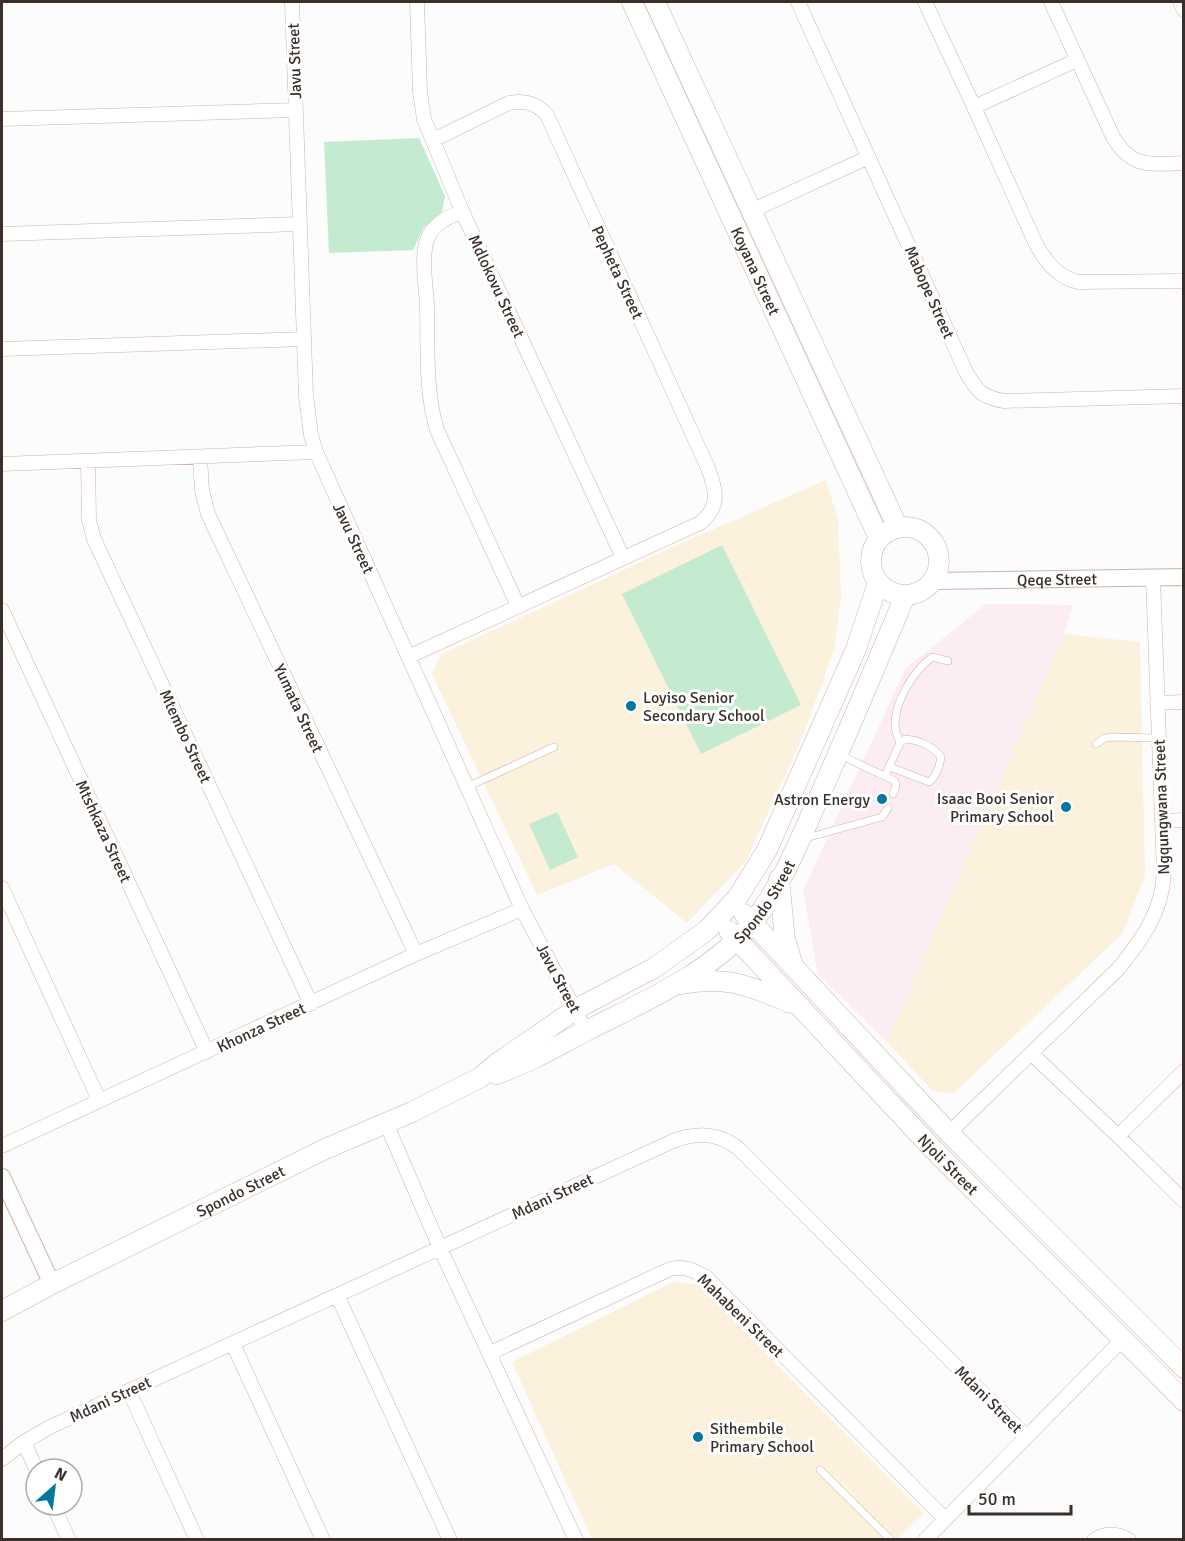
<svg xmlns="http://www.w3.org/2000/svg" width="1185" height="1541" viewBox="0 0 1185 1541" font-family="Signika,sans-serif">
	<rect width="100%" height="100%" fill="#fcfcfc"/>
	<path fill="#fcedf3" d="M 986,604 L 1073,605 L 1064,634 L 887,1042 L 818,974 L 803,890 L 906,668 Z"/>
	<path fill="#fbf1dc" d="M 826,480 L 838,520 L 841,598 L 834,650 L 802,738 L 746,861 L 687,923 L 614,864 L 537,895 L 432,674 L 440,655 L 671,548 Z
		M 1064,634 L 1140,642 L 1145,876 L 1122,934 L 954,1093 L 934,1092 L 887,1042 Z
		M 673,1282 L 697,1284 L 924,1513 L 898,1539 L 592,1539 L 512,1362 Z"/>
	<path fill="#c4ead0" d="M 419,138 L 445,196 L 442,212 L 424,227 L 413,250 L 329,253 L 324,142 Z
		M 722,545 L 801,705 L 701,754 L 622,594 Z
		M 557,812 L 578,857 L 550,870 L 529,824 Z"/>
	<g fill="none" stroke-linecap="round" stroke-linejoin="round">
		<g stroke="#d0b1a6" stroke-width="8">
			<path id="service" d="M 900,743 C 898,737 895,731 895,725 C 895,700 914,671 932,657 L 948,661
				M 1096,744 L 1105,738 L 1112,737 L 1159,738
				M 840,755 L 895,781 L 896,787 L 893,794
				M 885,776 L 900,743 L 905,739 C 918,740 933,746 941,757 C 940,765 936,777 929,782 L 890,767
				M 467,787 L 554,747
				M 806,838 L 882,817 L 888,808
				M 820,1470 L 891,1540"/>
		</g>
		<g stroke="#d0b1a6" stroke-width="15">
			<path id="minor" d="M 292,2 L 306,396 L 311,435 L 316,452 L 522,909 L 586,1031
				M 417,2 L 420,92 L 424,119 L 462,211 L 623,558
				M 798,2 L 966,372 C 977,391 981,397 1004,401 L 1184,396
				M 925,2 L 974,107 L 1035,242 C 1045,261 1057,277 1078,282 L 1184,281
				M 1051,2 L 1113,137 C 1132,169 1150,164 1184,163
				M 1180,2 L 1184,10
				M 974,107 L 1077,60
				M 2,119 L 296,110
				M 462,211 C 449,217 432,224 427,240 C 421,257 426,287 427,305 C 428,346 425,391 437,430 L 518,606
				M 751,211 L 869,157
				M 2,234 L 299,224
				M 2,349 L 304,339
				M 200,457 L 202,491 L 208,514 L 416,954
				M 88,461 L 89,520 L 94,539 L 311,1004
				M 2,464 L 316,452
				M 2,610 L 207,1052
				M 408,657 L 700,523 C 721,507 716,489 708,468 L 547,115 C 536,103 525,100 509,103 L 433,140
				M 1157,703 L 1184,702
				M 1162,821 L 1184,820
				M 2,888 L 99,1100
				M 1032,1054 L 1118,1136 L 1184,1201
				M 386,1123 L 440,1248 L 576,1540
				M 949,1133 L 1118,969 C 1142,940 1162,912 1164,873 L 1153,578
				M 1118,1136 L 1184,1071
				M 2,1146 L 416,954 L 522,909
				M 337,1295 L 450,1540
				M 233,1344 L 323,1540
				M 490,1353 L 670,1269 C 685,1266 693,1270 706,1277 L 945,1519
				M 129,1391 L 197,1540
				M 24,1442 L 36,1469
				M 2,1459 L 24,1442 L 50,1427 L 673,1141 C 696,1132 717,1132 738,1148 L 1026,1436
				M 53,1505 L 69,1540
				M 925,1540 L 1123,1339
				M 1094,1540 C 1105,1533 1117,1533 1129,1540"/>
		</g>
		<g stroke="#d0b1a6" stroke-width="18">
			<g id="tertiary">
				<path id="s1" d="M 933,581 L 1184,577"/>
				<path d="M 2,1177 L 52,1284"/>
			</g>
		</g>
		<g stroke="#d0b1a6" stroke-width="21">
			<g id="secondary">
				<path id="s2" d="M 632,2 L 879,538"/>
				<path d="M 655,2 L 898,528"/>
				<circle cx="905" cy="561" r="34"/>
				<path d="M 779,879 L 785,940 L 792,962"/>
				<path d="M 744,914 L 949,1133 L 1184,1368"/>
				<path id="s3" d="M 729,931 L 933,1149 L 1184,1401"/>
				<path d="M 681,984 C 727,975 749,986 791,1003"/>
				<path id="s4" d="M 496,1074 C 527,1064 557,1046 586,1031 C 645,1001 710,974 753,922 C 782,886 800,839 819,797 C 849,730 877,663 905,596"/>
				<path id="s5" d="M 2,1311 L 52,1284 L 325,1149 L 412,1112 L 481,1077 L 496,1064 L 576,1009 L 654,968 L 707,930 L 738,897 L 767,850 L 856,649 L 878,583"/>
			</g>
		</g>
		<use href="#service" stroke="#fff" stroke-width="7"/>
		<use href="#minor" stroke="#fff" stroke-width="14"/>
		<use href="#tertiary" stroke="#fff" stroke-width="16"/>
		<use href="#secondary" stroke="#fff" stroke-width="20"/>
	</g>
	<g fill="#0277a0" stroke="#fff" stroke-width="2">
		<circle cx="631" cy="706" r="6"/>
		<circle cx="882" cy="799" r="6"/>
		<circle cx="1066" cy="807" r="6"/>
		<circle cx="698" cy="1437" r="6"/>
	</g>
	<g text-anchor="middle" stroke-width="6" stroke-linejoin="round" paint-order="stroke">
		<g font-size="16" fill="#3b2f2a" stroke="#fff">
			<text transform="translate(294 61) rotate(-92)" y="6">Javu Street</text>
			<text dy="6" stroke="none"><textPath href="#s2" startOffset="296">Koyana Street</textPath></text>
			<text transform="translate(618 272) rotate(65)" y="6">Pepheta Street</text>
			<text transform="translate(497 286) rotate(65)" y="6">Mdlokovu Street</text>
			<text transform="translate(930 292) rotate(66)" y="6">Mabope Street</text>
			<text transform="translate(354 538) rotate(65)" y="6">Javu Street</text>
			<text dy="6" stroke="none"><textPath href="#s1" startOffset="124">Qeqe Street</textPath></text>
			<text transform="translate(299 708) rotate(65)" y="6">Yumata Street</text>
			<text transform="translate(186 736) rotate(65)" y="6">Mtembo Street</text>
			<text transform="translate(1161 807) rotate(-92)" y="6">Ngqungwana Street</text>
			<text transform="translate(104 831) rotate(65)" y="6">Mtshkaza Street</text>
			<text dy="6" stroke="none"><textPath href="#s4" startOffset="324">Spondo Street</textPath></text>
			<text transform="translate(559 978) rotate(62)" y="6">Javu Street</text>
			<text transform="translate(261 1027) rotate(-25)" y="6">Khonza Street</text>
			<text dy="6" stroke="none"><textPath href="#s3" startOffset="320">Njoli Street</textPath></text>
			<text dy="6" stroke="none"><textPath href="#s5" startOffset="267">Spondo Street</textPath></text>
			<text transform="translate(552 1196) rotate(-25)" y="6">Mdani Street</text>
			<text transform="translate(741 1315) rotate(44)" y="6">Mahabeni Street</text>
			<text transform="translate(110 1399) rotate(-25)" y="6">Mdani Street</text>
			<text transform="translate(989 1399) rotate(45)" y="6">Mdani Street</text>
		</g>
		<g font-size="16" fill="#3b2f2a" stroke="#fff" text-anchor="start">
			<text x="643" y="703">Loyiso Senior<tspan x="643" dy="18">Secondary School</tspan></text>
			<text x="1054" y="804" text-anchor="end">Isaac Booi Senior<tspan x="1054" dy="18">Primary School</tspan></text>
			<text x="870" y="805" text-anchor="end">Astron Energy</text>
			<text x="710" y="1434">Sithembile<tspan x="710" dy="18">Primary School</tspan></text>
		</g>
	</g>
	<rect width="1185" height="1541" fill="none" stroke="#3b2f2a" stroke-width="6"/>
	<g transform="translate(54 1487) rotate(28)"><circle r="28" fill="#ffffff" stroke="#b1acaa" stroke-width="1.5"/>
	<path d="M0-4.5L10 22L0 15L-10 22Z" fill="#0277a0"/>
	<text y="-9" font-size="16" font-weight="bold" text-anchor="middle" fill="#3b2f2a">N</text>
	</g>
	<path d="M969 1505v9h102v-9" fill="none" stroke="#3b2f2a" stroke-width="3"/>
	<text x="978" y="1505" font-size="18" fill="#3b2f2a" stroke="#ffffff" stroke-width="4.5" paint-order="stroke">50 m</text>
</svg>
